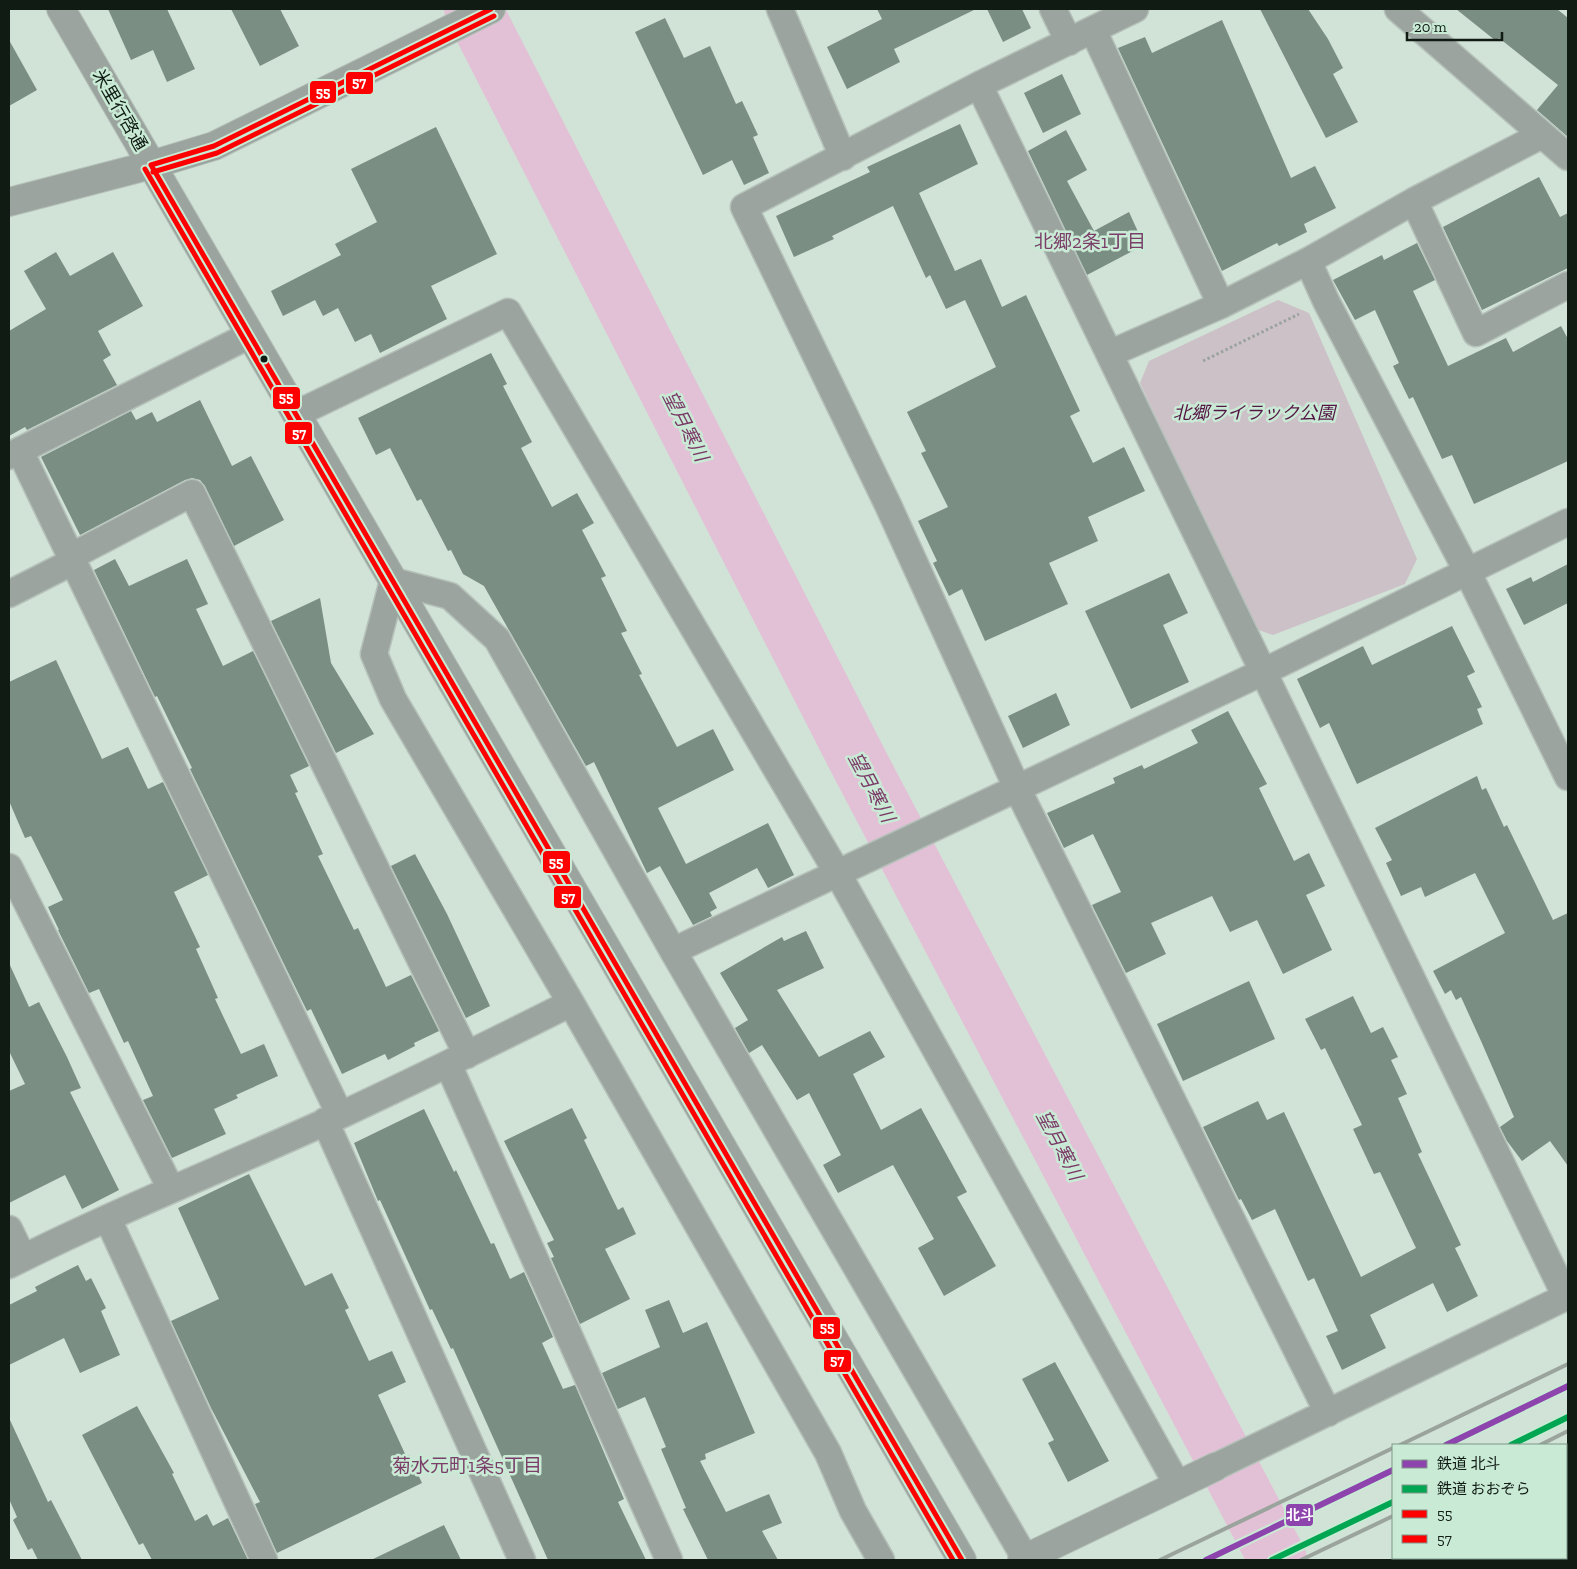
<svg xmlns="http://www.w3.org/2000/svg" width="1577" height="1569" viewBox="0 0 1577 1569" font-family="'Zilla Slab','Noto Sans JP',serif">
	<rect width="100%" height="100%" fill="#d1e2d7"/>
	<path fill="#cdc1c8" d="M 1278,300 L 1309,313 L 1417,559 L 1405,584 L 1273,635 L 1253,628 L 1140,383 L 1149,361 Z"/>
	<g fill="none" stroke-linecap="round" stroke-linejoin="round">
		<path stroke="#e2c1d6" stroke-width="58" d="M 473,9 L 857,759 L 1278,1560"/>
	</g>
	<path fill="#7b8e83" d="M 108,9 L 167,9 L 195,69 L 167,82 L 153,50 L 131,60 Z
		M 231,9 L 280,9 L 299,46 L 260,66 Z
		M 877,9 L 976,9 L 894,49 L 900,62 L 847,89 L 827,47 L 882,19 Z
		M 987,9 L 1022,9 L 1031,28 L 1003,42 Z
		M 1260,9 L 1308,9 L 1328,39 L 1343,68 L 1333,74 L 1358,122 L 1326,138 Z
		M 1456,9 L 1557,9 L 1568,18 L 1568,137 L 1537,110 L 1558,85 L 1499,38 L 1496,41 Z
		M 665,18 L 684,58 L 710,46 L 736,104 L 742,101 L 758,135 L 753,137 L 769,173 L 744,185 L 732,160 L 703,175 L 635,32 Z
		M 1222,20 L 1291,178 L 1315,166 L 1336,208 L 1304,224 L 1307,232 L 1279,246 L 1277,243 L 1222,271 L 1118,48 L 1145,37 L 1152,53 Z
		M 9,40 L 37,90 L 9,106 Z
		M 1062,74 L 1081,114 L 1043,133 L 1024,93 Z
		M 960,124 L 978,164 L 919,193 L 955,271 L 981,259 L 1002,307 L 1026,295 L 1080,411 L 1070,416 L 1093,463 L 1124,447 L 1145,491 L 1088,517 L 1098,541 L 1049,563 L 1068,604 L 985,641 L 962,589 L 949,596 L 933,563 L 937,561 L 918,521 L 948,507 L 921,453 L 926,451 L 907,412 L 996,367 L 965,300 L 946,309 L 930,275 L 926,278 L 893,206 L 832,236 L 834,239 L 794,257 L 776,216 L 870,172 L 867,167 Z
		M 436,127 L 497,254 L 431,286 L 447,319 L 380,353 L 371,334 L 355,342 L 338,308 L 323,316 L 315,300 L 283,316 L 271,291 L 341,255 L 335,244 L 377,222 L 351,169 Z
		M 1066,130 L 1087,170 L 1067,181 L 1094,231 L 1129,212 L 1144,245 L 1087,275 L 1028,151 Z
		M 1539,177 L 1560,217 L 1568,213 L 1568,268 L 1482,310 L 1443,227 Z
		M 1417,243 L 1435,280 L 1413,291 L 1448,366 L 1506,338 L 1513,352 L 1561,326 L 1568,339 L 1568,461 L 1474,504 L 1452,455 L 1442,459 L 1413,397 L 1409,399 L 1393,366 L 1399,363 L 1375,310 L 1355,320 L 1333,280 L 1382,255 L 1384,260 Z
		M 56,252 L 70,276 L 113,252 L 143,306 L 98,331 L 111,355 L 103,360 L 117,385 L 27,430 L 25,427 L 9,436 L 9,331 L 46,309 L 24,271 Z
		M 491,353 L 507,384 L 503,386 L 532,442 L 521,448 L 552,507 L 577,493 L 594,523 L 582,530 L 606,576 L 601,578 L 627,631 L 621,633 L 642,674 L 639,675 L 677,747 L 713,729 L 734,770 L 658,808 L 686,864 L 768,823 L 794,875 L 768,888 L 757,868 L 709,893 L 717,908 L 710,912 L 712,916 L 693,925 L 660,866 L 647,873 L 594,762 L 586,766 L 484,586 L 463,574 L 451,550 L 448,551 L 421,499 L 417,501 L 390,448 L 376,455 L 358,418 Z
		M 200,400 L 232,466 L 251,456 L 284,520 L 234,546 L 205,486 L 200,480 L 192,478 L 185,480 L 80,535 L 41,457 L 131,411 L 136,420 L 152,412 L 157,422 Z
		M 115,559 L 129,586 L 187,559 L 208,604 L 196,609 L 223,666 L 253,651 L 309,766 L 290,775 L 298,792 L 295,793 L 323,854 L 318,856 L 354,930 L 358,928 L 386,987 L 411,975 L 439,1031 L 414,1043 L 415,1046 L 388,1060 L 385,1054 L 342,1074 L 311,1009 L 307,1011 L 282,960 L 190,769 L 192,768 L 157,696 L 155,697 L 94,570 Z
		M 1568,564 L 1568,603 L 1524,625 L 1506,589 L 1531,577 L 1533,582 Z
		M 1169,573 L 1188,613 L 1163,625 L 1189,682 L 1131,709 L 1085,611 Z
		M 320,598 L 331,663 L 374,734 L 336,753 L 271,621 Z
		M 1452,626 L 1475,672 L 1467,676 L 1482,707 L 1477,709 L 1483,724 L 1357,784 L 1329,723 L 1320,728 L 1297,679 L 1363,646 L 1372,665 Z
		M 56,660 L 102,759 L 128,747 L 148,789 L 163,782 L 208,875 L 174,892 L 200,947 L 196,949 L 218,998 L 215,999 L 241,1054 L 264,1044 L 278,1076 L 236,1095 L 238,1098 L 214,1109 L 226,1134 L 172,1158 L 143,1100 L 153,1096 L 128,1041 L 124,1043 L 99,989 L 89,993 L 58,930 L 59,930 L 48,907 L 63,900 L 31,836 L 25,838 L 9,801 L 9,682 Z
		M 1056,693 L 1070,725 L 1023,748 L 1008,716 Z
		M 1228,711 L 1267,784 L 1259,788 L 1294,861 L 1309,853 L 1325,886 L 1306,895 L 1332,950 L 1283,974 L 1257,920 L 1230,932 L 1212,896 L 1151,923 L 1166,954 L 1126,973 L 1092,905 L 1121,892 L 1093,834 L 1064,848 L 1047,813 L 1115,783 L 1113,778 L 1142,765 L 1144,769 L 1198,743 L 1191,730 Z
		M 1477,776 L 1482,790 L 1486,788 L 1504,827 L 1507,825 L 1553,920 L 1568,913 L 1568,1166 L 1550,1141 L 1522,1161 L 1507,1141 L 1500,1127 L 1514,1117 L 1481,1041 L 1461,997 L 1456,1000 L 1451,990 L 1445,994 L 1433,971 L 1505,933 L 1475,873 L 1425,897 L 1421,887 L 1401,896 L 1386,863 L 1392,860 L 1375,828 Z
		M 415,854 L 447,914 L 490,1006 L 466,1018 L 391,866 Z
		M 806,931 L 824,968 L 777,990 L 819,1057 L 870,1031 L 885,1057 L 853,1074 L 881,1130 L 921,1108 L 967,1192 L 957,1197 L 996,1266 L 944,1296 L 918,1248 L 934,1239 L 893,1165 L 838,1193 L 823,1165 L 841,1155 L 809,1093 L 797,1100 L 762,1045 L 749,1053 L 735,1028 L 748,1020 L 720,973 L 782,937 L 784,941 Z
		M 9,963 L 29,1007 L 39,1002 L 67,1057 L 81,1088 L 70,1092 L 119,1190 L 82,1209 L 65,1175 L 9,1203 L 9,1091 L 25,1084 L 9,1051 Z
		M 1249,981 L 1275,1039 L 1183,1081 L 1157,1024 Z
		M 1353,996 L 1371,1033 L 1383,1027 L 1398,1057 L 1391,1060 L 1407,1094 L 1398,1098 L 1422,1152 L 1418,1154 L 1461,1245 L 1455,1248 L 1478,1296 L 1447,1312 L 1433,1283 L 1370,1315 L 1386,1348 L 1342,1370 L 1326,1336 L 1338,1331 L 1314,1278 L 1308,1281 L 1275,1209 L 1252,1220 L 1241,1199 L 1239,1200 L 1203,1127 L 1258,1101 L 1267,1120 L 1284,1112 L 1361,1277 L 1416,1248 L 1380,1172 L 1374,1174 L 1353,1129 L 1362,1125 L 1325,1048 L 1321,1050 L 1305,1019 Z
		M 572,1108 L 587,1138 L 584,1140 L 618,1210 L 623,1207 L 636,1234 L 605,1249 L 630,1299 L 580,1324 L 551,1258 L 554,1257 L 547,1243 L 554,1240 L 504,1141 Z
		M 424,1109 L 454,1172 L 456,1170 L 491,1244 L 494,1243 L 510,1279 L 524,1272 L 553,1337 L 542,1343 L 563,1389 L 575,1385 L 624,1499 L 618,1502 L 646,1560 L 548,1560 L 453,1348 L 451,1349 L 432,1309 L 430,1310 L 380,1200 L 378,1201 L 354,1143 Z
		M 249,1174 L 305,1286 L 332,1273 L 349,1308 L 345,1310 L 369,1361 L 392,1351 L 406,1382 L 378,1395 L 406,1456 L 409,1455 L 422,1483 L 277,1553 L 255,1504 L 260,1502 L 211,1408 L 171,1321 L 219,1299 L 178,1208 Z
		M 78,1265 L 86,1281 L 91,1278 L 106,1308 L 101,1311 L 120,1355 L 80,1373 L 64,1338 L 9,1365 L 9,1305 L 37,1291 L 35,1287 Z
		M 669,1300 L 683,1333 L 707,1322 L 755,1433 L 705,1454 L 706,1459 L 700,1461 L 726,1512 L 769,1494 L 782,1523 L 762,1531 L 778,1560 L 708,1560 L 683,1509 L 686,1508 L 661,1449 L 666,1447 L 645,1397 L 618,1409 L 602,1373 L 660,1347 L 645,1310 Z
		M 1055,1362 L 1109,1461 L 1068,1482 L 1048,1443 L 1054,1440 L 1022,1379 Z
		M 137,1406 L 174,1473 L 172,1474 L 195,1521 L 207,1514 L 213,1526 L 228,1518 L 248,1560 L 152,1560 L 143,1543 L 139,1545 L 82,1435 Z
		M 9,1418 L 48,1502 L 51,1500 L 82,1560 L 38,1560 L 32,1548 L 28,1550 L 13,1520 L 17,1517 L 9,1499 Z
		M 444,1525 L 461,1560 L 371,1560 Z"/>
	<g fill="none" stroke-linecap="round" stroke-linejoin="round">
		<g stroke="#b4c0b9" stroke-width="29">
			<path id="minor" d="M 780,9 L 843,157
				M 1053,9 L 1069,42
				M 1135,9 L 979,85 L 744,207 L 888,505 L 1017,788 L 1328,1413
				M 1398,9 L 1568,157
				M 1093,30 L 1221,305
				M 979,85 L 1566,1297
				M 1414,201 L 1476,333 L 1568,285
				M 1308,261 L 1326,301 L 1468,573 L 1568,777
				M 1111,353 L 1221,305 L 1308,261 L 1414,201 L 1542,135
				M 296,414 L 508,312 L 838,874 L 1177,1484
				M 20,451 L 340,1115
				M 9,456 L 250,335
				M 72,556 L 192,493 L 467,1055
				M 9,594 L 74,561
				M 9,867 L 171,1189
				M 673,951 L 1263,672 L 1568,522
				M 448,1064 L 669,1560
				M 325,1121 L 522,1560
				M 108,1219 L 264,1560
				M 9,1229 L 23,1258
				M 9,1265 C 118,1210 232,1165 343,1114 C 420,1078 495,1041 571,1003
				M 1215,1467 L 1568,1296
				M 1566,1531 L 1568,1530
				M 881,1560 L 853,1511 L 828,1453 L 571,1003 L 393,699 L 374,654 L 393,581 L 450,596 L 497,639 L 673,951 L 1025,1558
				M 1505,1560 L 1511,1558"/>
		</g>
		<g stroke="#b4c0b9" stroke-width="30">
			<path id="tertiary" d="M 61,9 L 962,1560
				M 9,202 L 151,165 L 214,146 L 491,9
				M 1022,1560 L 1215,1467"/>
		</g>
		<path stroke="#9aa39d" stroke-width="3" stroke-dasharray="2.5 2.5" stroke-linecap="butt" d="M 1203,361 L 1299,314"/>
		<use href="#minor" stroke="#9ba49f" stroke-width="26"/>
		<use href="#tertiary" stroke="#9ba49f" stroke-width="28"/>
		<path stroke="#9aa39c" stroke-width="4" d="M 1400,1445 L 1568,1364
			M 1540,1445 L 1568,1431
			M 1160,1560 L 1393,1448
			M 1301,1560 L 1393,1516"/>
		<g stroke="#c9ead5" stroke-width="9">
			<path id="bus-1" d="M 151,165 L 962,1560
				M 151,165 L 214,146 L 491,9"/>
		</g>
		<g stroke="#c9ead5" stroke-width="9">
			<path id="bus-2" d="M 145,169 L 953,1560
				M 153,172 L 217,153 L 494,16"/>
		</g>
		<use href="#bus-1" stroke="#f00" stroke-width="5"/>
		<use href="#bus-2" stroke="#f00" stroke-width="5"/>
		<g stroke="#c9ead5" stroke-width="10">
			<path id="rail-1" d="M 1446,1445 L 1568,1386
				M 1206,1560 L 1393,1470"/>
		</g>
		<g stroke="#c9ead5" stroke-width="10">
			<path id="rail-2" d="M 1511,1445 L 1568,1417
				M 1272,1560 L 1393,1502"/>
		</g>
		<use href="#rail-1" stroke="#8e44ad" stroke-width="6"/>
		<use href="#rail-2" stroke="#00a651" stroke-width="6"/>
	</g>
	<circle fill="#101b14" stroke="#c9ead5" stroke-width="2" cx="264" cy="359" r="4.5"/>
	<g text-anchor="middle" stroke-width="5" stroke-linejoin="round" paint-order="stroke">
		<g font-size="18" fill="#101b14" stroke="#c9ead5">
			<text transform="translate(120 110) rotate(60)" y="6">米里行啓通</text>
		</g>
		<g font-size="18" font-style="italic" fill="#551544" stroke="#c9ead5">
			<text x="1254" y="419">北郷ライラック公園</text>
		</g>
		<g font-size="19" fill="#7b3e68" stroke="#c9ead5">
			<text x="1090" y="248">北郷2条1丁目</text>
			<text x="467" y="1472">菊水元町1条5丁目</text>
		</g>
		<g font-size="19" font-style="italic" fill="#7b3967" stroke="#c9ead5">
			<text transform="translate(686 426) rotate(63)" y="7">望月寒川</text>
			<text transform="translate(872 787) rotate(62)" y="7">望月寒川</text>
			<text transform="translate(1060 1145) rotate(62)" y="7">望月寒川</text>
		</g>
	</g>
	<g stroke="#c9ead5" stroke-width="2">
		<rect x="345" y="71" width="29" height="24" rx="5" fill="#f00"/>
		<rect x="309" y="80" width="28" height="24" rx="5" fill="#f00"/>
		<rect x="272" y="386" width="29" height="24" rx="5" fill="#f00"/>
		<rect x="284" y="421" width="29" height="24" rx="5" fill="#f00"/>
		<rect x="542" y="850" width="29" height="24" rx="5" fill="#f00"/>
		<rect x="553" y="885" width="29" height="24" rx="5" fill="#f00"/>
		<rect x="812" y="1316" width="29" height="24" rx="5" fill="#f00"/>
		<rect x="823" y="1349" width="29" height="24" rx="5" fill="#f00"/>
		<rect x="1285" y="1503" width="29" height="24" rx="5" fill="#8e44ad"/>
	</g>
	<g font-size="14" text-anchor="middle" font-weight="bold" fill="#fff">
		<text x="359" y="87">57</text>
		<text x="323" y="97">55</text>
		<text x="286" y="402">55</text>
		<text x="299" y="438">57</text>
		<text x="556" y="867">55</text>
		<text x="568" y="902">57</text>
		<text x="827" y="1332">55</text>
		<text x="837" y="1365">57</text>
		<text x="1300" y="1520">北斗</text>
	</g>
	<rect width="1577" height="1569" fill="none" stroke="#101b14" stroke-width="20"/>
	<rect x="1392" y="1444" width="175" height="115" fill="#c9ead5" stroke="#7f9788"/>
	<rect x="1402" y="1460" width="25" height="8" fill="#8e44ad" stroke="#7f9788"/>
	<text x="1437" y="1469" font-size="15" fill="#101b14">鉄道 北斗</text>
	<rect x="1402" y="1485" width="25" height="8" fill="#00a651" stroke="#7f9788"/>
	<text x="1437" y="1494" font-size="15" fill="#101b14">鉄道 おおぞら</text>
	<rect x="1402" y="1510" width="25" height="8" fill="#ff0000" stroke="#7f9788"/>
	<text x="1437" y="1519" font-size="15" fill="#101b14">55</text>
	<rect x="1402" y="1535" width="25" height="8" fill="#ff0000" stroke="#7f9788"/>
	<text x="1437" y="1544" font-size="15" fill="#101b14">57</text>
	<path d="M1407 32v8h95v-8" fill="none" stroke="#101b14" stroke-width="2.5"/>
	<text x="1414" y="32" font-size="15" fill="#101b14" stroke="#c9ead5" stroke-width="4" paint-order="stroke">20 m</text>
</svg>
